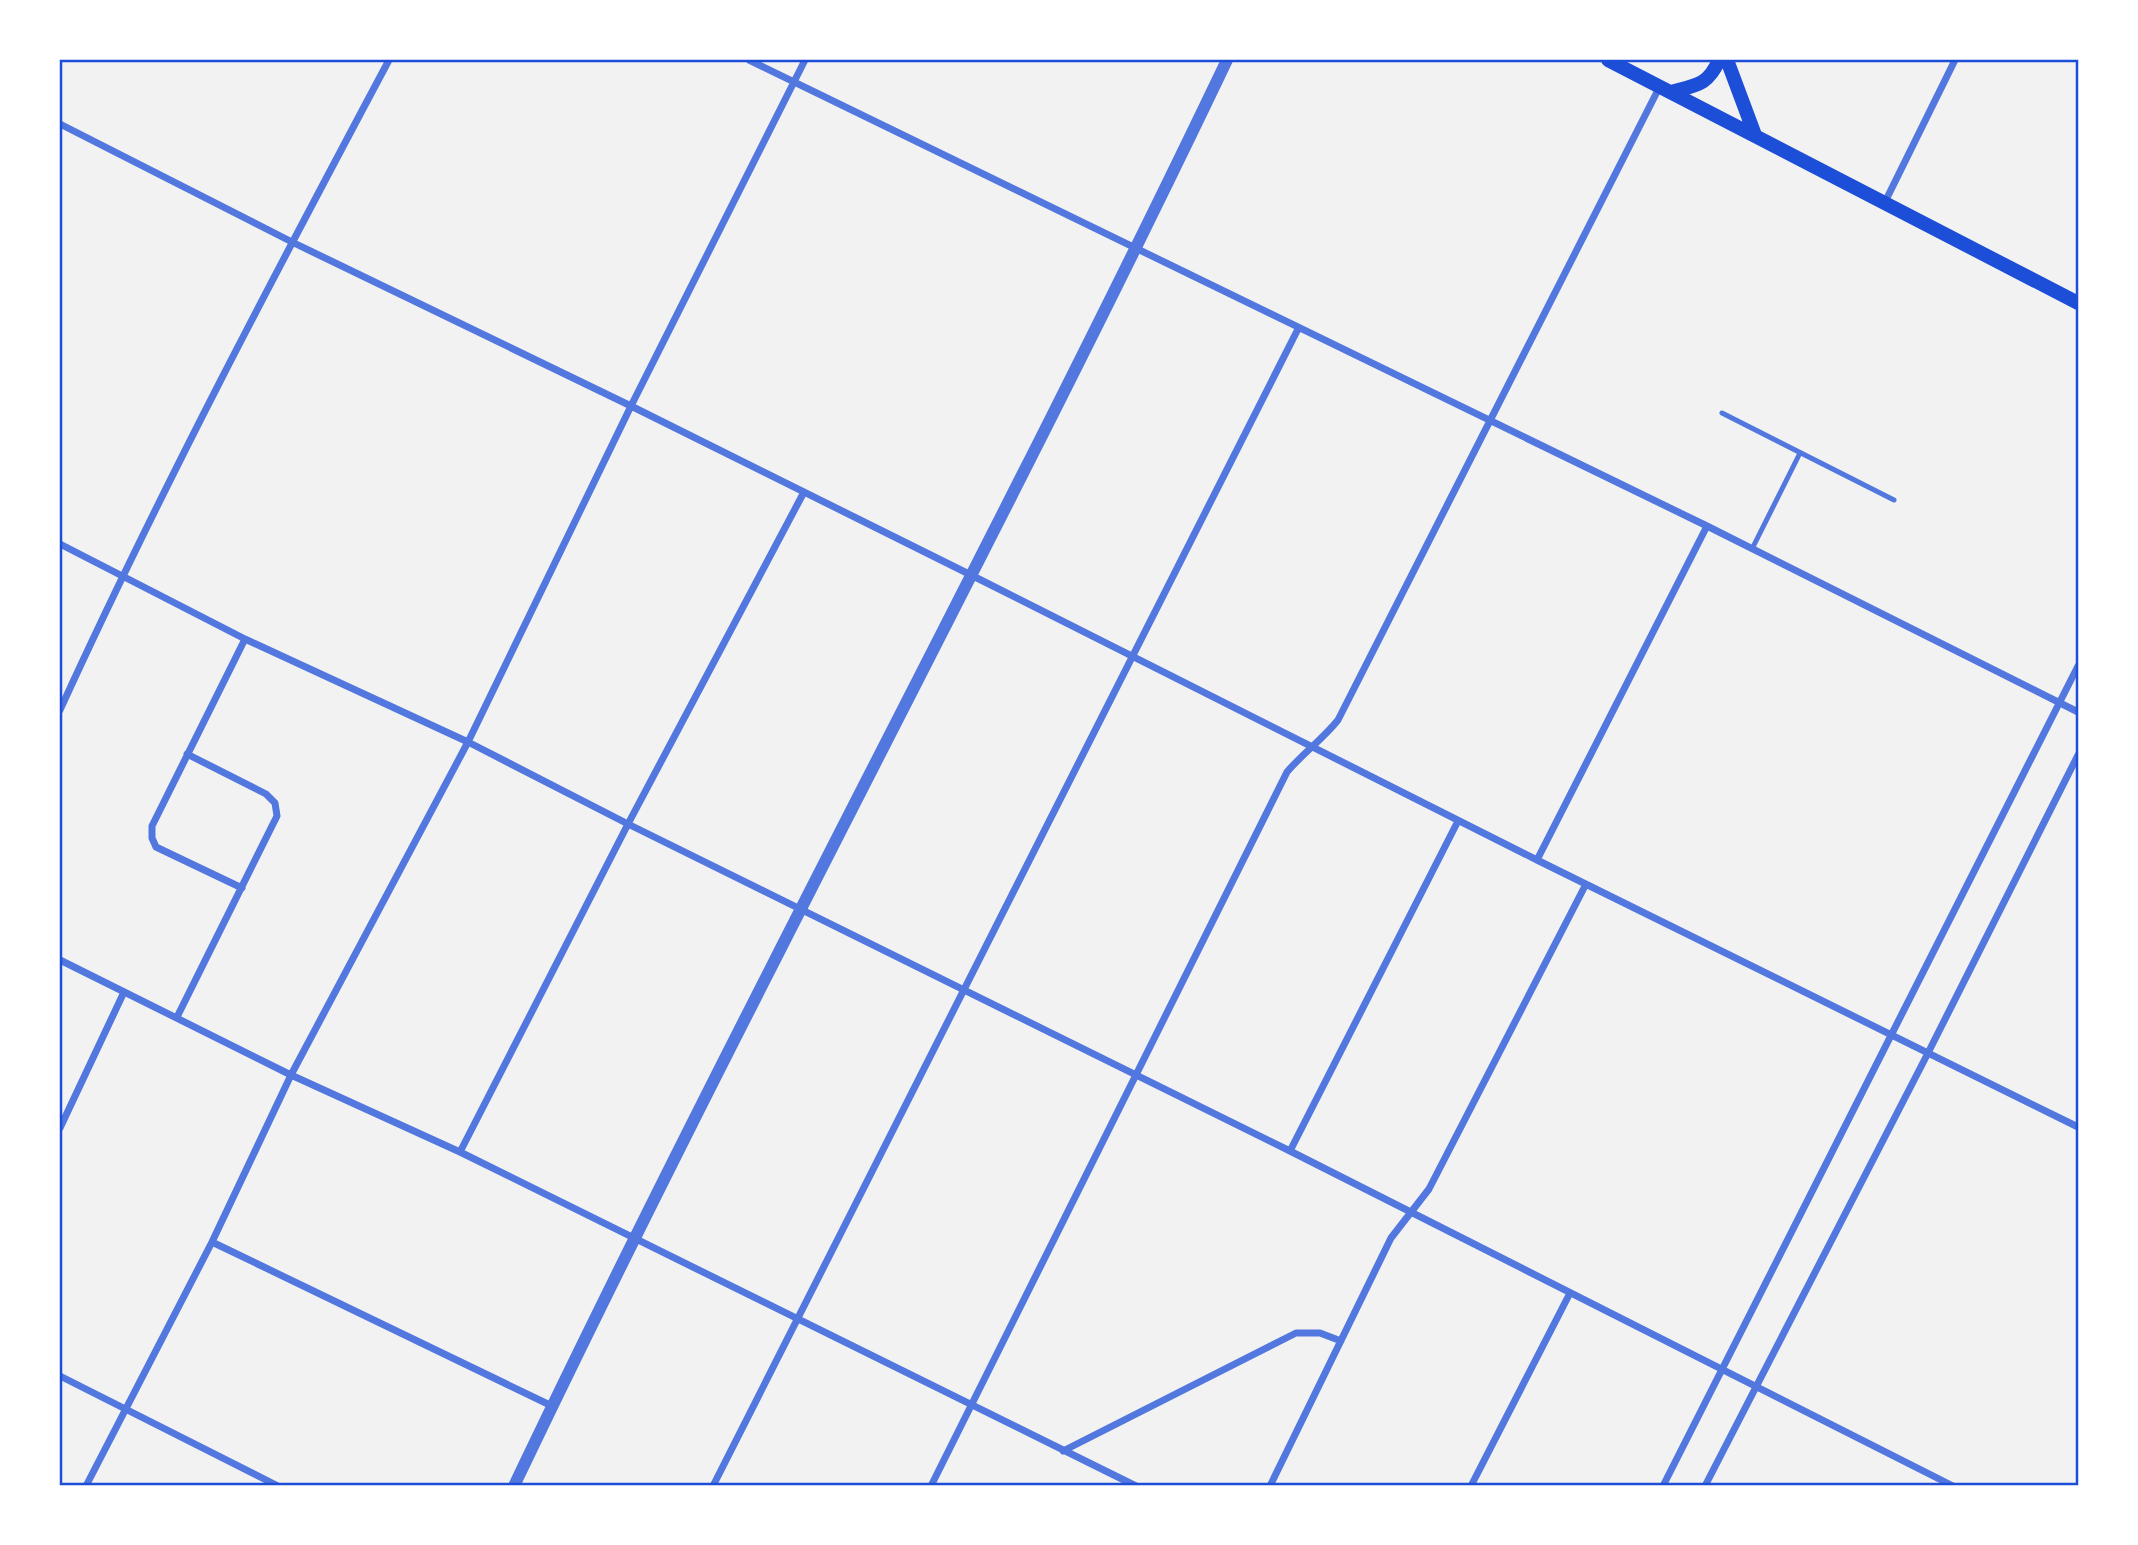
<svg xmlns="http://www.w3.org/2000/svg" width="2138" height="1545" viewBox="0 0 2138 1545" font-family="Figtree,sans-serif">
	<rect width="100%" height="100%" fill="#f2f2f2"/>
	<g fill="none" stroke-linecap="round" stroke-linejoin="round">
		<path stroke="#5277de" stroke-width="5" d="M 1722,413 L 1894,500
			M 1752,549 L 1800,453"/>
		<path stroke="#5277de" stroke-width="7" d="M 749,60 L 1707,526 L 2078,712
			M 60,124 L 292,242 L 631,406 L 971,575 L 1537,860 L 2078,1127
			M 1885,202 L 1955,60
			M 60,544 L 245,639 L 468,742 L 628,824 L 1290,1151 L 1953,1486
			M 60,710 C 161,489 275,274 389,60
			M 1537,860 L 1707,526
			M 242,888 L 156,847 L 152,838 L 152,826 L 245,639
			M 60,960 L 291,1075 L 460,1152 L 1136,1486
			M 177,1017 L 277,816 L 275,803 L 266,794 L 187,754
			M 60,1128 L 124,992
			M 1290,1151 L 1458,821
			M 460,1152 L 628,824 L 804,492
			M 212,1242 L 552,1406
			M 60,1376 L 278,1486
			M 1063,1451 L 1296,1333 L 1320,1333 L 1341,1341
			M 86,1486 L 212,1242 L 291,1075 L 468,742 L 631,406 L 805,60
			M 713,1486 L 1298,329
			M 931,1486 L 1287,772 C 1303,753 1323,739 1338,720 L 1660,86
			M 1270,1486 L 1391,1238 L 1429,1189 L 1586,884
			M 1471,1486 L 1570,1293
			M 1663,1486 L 2078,666
			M 1705,1486 L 1928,1053 L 2078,755"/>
		<path stroke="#5277de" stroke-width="12" d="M 514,1486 C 743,1006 998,539 1227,60"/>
		<path stroke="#1d4ed8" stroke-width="14" d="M 1608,60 L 2078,303
			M 1727,60 L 1755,135
			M 1671,92 C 1697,85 1708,85 1719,60"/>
	</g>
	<rect width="2138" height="1545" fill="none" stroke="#ffffff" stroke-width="122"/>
	<rect x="61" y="61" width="2016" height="1423" fill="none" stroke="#1d4ed8" stroke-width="2.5"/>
</svg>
